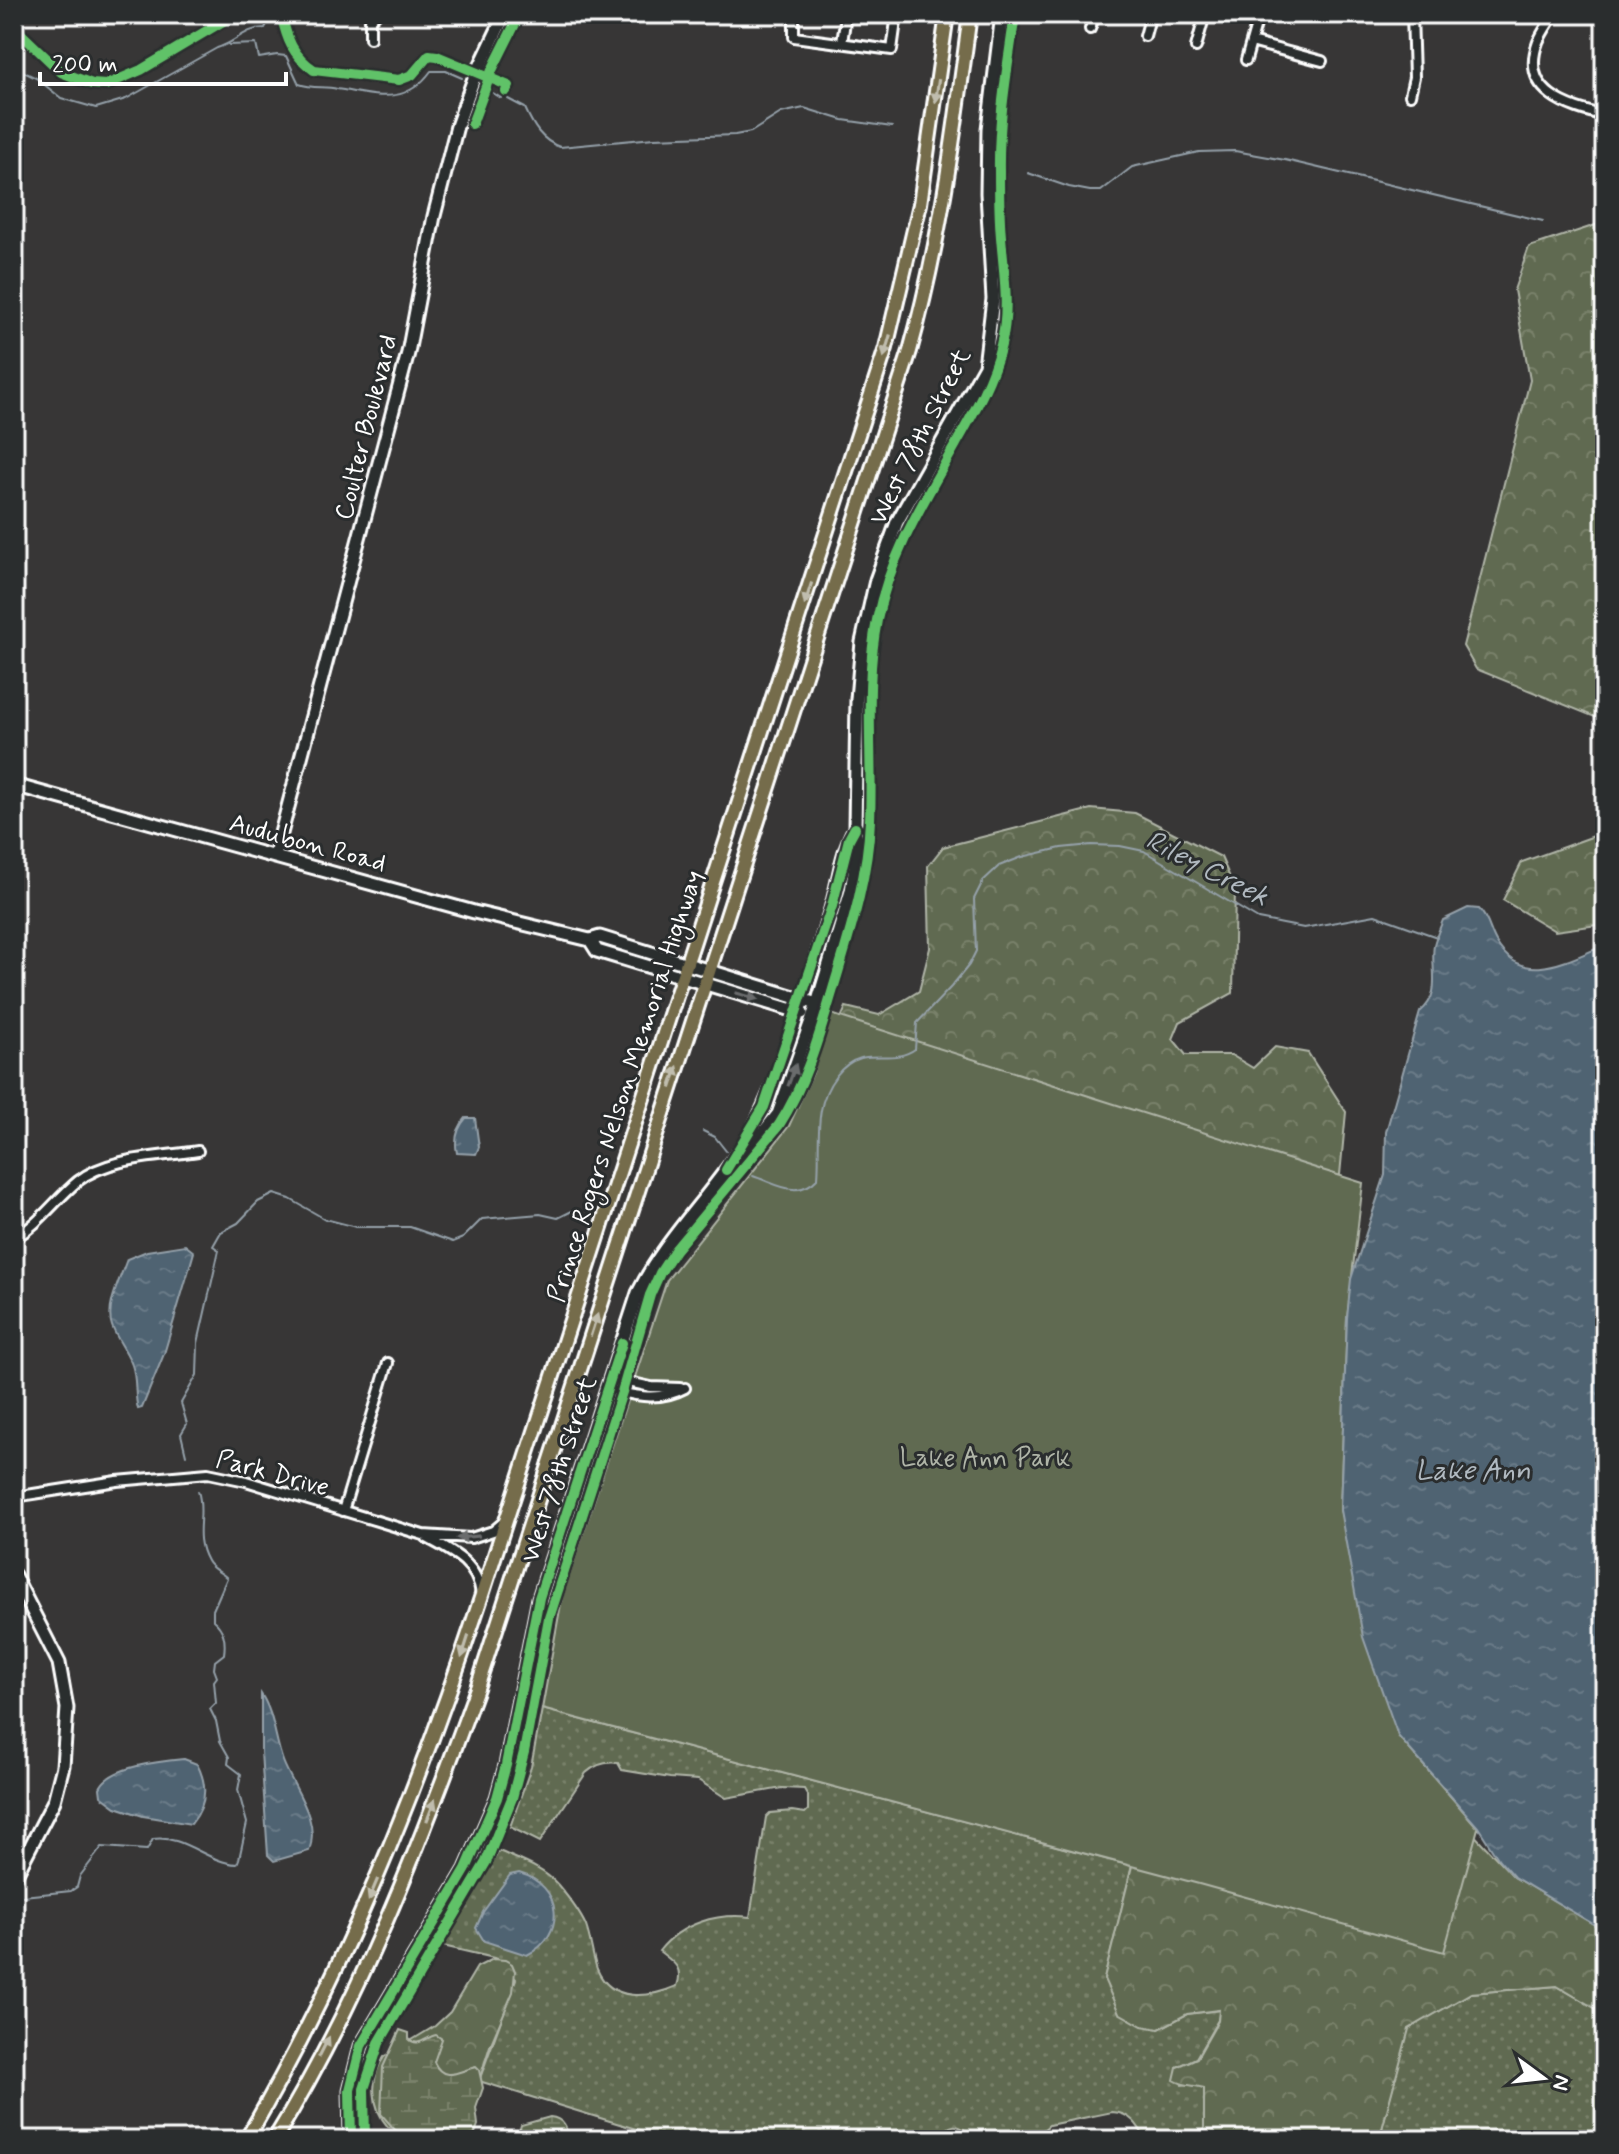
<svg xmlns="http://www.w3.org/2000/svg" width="1619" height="2154" viewBox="0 0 1619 2154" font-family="Mynerve,sans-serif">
	<defs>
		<pattern id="grass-dots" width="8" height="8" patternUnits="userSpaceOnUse" patternTransform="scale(2)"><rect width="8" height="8" fill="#616b51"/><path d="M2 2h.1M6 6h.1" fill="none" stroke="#79816b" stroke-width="1.8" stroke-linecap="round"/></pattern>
		<pattern id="forest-crowns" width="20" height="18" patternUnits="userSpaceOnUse" patternTransform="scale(2)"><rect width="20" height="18" fill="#616b51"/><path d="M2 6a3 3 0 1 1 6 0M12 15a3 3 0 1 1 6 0" fill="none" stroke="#79816b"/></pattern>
		<pattern id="wetland-marsh" width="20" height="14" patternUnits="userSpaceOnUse" patternTransform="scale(2)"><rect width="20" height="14" fill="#616b51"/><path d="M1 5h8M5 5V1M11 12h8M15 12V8" fill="none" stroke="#79816b"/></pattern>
		<pattern id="water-ripples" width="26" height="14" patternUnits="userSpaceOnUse" patternTransform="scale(2)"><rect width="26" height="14" fill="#4f6372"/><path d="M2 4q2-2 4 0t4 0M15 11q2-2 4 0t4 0" fill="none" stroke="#697a87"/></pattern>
	</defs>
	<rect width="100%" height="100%" fill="#373636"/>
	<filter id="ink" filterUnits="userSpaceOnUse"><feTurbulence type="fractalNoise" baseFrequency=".0125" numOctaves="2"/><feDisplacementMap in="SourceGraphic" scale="16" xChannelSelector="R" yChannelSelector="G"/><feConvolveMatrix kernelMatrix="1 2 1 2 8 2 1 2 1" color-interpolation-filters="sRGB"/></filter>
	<g filter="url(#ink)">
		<path fill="url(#grass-dots)" stroke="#b0b5a8" stroke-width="2" d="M 542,1709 L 1132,1866 L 1104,1980 L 1159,2029 L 1187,2014 L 1220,2010 L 1218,2020 L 1196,2058 L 1177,2067 L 1182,2085 L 1191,2084 L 1204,2088 L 1204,2130 L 1209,2140 L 1146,2140 C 1138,2125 1131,2113 1112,2112 L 1049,2125 L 1032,2140 C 1017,2140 1001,2141 986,2140 C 965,2138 957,2109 938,2140 L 672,2140 L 479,2081 L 516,1979 L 498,1959 L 443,1946 L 499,1851 C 519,1860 544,1868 558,1885 C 568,1897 580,1912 586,1926 C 591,1940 592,1955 597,1969 C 611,2003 649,1998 677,1986 C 684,1967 673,1962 659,1951 C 681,1923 717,1913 750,1917 L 766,1817 L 770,1813 L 792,1811 L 805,1813 L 808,1810 L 808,1796 L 804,1789 L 782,1788 L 726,1798 L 698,1780 L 670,1778 L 622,1770 L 618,1763 C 605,1761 595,1765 586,1773 L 540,1842 L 510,1827 L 531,1767 Z
			M 1557,1986 L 1605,2014 L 1605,2140 L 1379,2140 L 1408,2029 L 1471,1993 Z"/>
		<path fill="url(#forest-crowns)" stroke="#b0b5a8" stroke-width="2" d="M 1605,222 L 1605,721 L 1476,669 L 1463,646 L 1530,380 L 1514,290 L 1529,247 Z
			M 1091,809 L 1135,813 L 1221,857 L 1235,889 L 1233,993 L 1180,1022 L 1173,1039 L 1186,1055 L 1231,1055 L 1253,1068 L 1275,1047 L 1308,1053 L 1346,1112 L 1327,1311 L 771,1177 L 846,1007 L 879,1015 L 919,991 L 930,948 L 928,866 L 943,847 Z
			M 1605,832 L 1605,924 L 1555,931 L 1503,900 L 1522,862 Z
			M 1383,1738 L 1514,1877 L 1605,1931 L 1605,2014 L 1557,1986 L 1471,1993 L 1409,2029 L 1379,2140 L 1209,2140 L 1204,2130 L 1204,2088 C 1194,2085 1183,2086 1174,2080 L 1177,2067 L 1197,2058 L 1218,2021 L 1219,2010 L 1187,2014 L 1159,2029 L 1142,2026 L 1119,2013 L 1104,1979 L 1151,1789 Z
			M 493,1959 L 505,1960 L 512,1964 L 515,1971 L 513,1992 L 490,2046 L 477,2087 L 454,2140 L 422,2140 L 402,2129 L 388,2127 C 372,2109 369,2078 384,2057 L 435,2026 L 450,2012 L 477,1967 Z"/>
		<path fill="url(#wetland-marsh)" stroke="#b0b5a8" stroke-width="2" d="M 400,2030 L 409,2033 L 409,2039 C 418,2048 426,2037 436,2035 L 442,2039 L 434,2062 C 444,2084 460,2070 476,2067 L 479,2070 L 483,2088 L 476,2108 L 478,2125 L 475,2133 L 465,2140 L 410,2138 L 395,2130 L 381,2114 L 383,2067 Z
			M 550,2117 C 564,2118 567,2129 570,2140 L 526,2140 L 519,2132 L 521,2125 Z"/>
		<path fill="#616b51" stroke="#b0b5a8" stroke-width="2" d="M 831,1014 L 1363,1183 L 1347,1318 L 1340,1510 L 1398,1736 L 1478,1828 L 1444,1952 L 1199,1884 L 542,1709 L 562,1598 L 667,1280 L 789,1126 L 813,1073 Z"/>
		<path fill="url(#water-ripples)" stroke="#95a1aa" stroke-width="2" d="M 1468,908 L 1479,909 C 1489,919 1489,930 1496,942 C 1523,988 1568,960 1605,945 L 1605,1931 L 1514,1877 L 1499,1860 L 1478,1827 L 1398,1736 L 1363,1637 L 1340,1510 L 1347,1318 L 1351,1279 L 1385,1175 L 1386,1132 L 1420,1012 C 1443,993 1430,970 1434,945 C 1436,936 1440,928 1443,920 Z
			M 466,1118 L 475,1118 L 479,1147 L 476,1154 L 457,1153 C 454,1139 457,1128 466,1118 Z
			M 185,1245 L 194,1252 L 190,1266 L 164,1354 L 142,1408 L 138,1409 C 134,1395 137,1378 132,1365 C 127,1351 117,1340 112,1326 C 105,1307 121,1277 127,1259 L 147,1251 Z
			M 261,1694 C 274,1713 275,1740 283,1761 C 293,1788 321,1820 309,1851 L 274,1861 L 268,1855 L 261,1752 Z
			M 184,1759 L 197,1764 C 208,1785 207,1805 191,1824 L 143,1816 L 116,1807 L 101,1796 L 100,1788 C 109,1766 163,1761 184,1759 Z
			M 519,1873 C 563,1885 567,1935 527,1955 L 484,1941 L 476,1928 L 483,1912 L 510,1875 Z"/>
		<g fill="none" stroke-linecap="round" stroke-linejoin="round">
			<path stroke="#95a1aa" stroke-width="2" d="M 229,45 L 256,44 L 259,58 L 277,55 L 286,56 L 299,84 C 313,89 324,86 337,89 C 375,95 405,107 431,71 L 446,71 L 462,78
				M 14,67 L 36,78 L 61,98 L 96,108 L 126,99 L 217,48 C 236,43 244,28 265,28 L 271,17 L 276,19
				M 493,93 L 501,98
				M 508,99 L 525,108 C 533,126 542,141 560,147 L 654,138 L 735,135 L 751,132 L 781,113 L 804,108 L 843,120 L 892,127
				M 1028,173 L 1069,187 L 1090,191 L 1101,191 L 1132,167 L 1199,152 L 1235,151 L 1285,160 L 1543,221
				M 703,1131 L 715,1137 L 726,1151
				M 753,1176 C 777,1184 798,1200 818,1178 C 821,1142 812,1107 836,1076 C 842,1068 850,1061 861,1058 C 879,1054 899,1061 915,1049 L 917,1023 L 951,987 L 969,965 L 976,951 L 974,899 L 983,881 L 999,866 L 1022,857 L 1061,848 L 1091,845 L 1120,846 L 1144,851 L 1258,919 L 1283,924 L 1304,928 L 1375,915 L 1437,937
				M 186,1455 L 181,1434 L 187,1424 L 181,1403 L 197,1375 L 198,1343 L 219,1250 L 213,1246 L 221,1232 L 238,1223 L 258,1202 L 274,1194 L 290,1199 L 325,1219 L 356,1227 L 410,1227 L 453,1242 L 463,1238 L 482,1219 L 540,1214 L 558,1218 L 572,1211
				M 23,1896 L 71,1891 L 77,1887 L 80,1876 L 102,1847 L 147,1850 L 153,1839 C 183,1834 208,1863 237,1864 L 239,1859 L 247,1823 L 238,1790 L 241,1774 L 228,1764 L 229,1757 L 220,1741 L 216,1721 L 210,1709 L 216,1703 L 214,1681 L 217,1677 L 214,1669 L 215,1661 L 224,1654 C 226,1640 224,1629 213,1620 L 213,1610 L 227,1578 C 221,1572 211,1569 207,1561 C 192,1534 206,1515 198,1491"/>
			<g stroke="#fff" stroke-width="14">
				<path id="street" d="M 794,14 L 794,37 L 892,50 L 897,14
					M 1554,14 C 1549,23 1542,32 1538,42 C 1519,93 1569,107 1605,116
					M 1090,29 L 1095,14
					M 1145,36 L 1151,14
					M 370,38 L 370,20 L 376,14
					M 1251,42 L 1322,61
					M 842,43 L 846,14
					M 1196,47 L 1205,14
					M 1246,60 L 1259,14
					M 1410,95 L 1414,77 L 1412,14
					M 14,1239 C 40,1223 55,1200 78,1181 C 108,1157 160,1157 198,1151
					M 611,1378 L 651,1387 L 680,1388
					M 608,1389 C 635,1396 659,1402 685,1388
					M 14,1497 L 117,1481 L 208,1473 L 246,1481 L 423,1535 L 471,1538 L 493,1531 L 506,1520
					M 343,1511 L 388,1363
					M 427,1538 C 453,1552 477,1563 481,1594"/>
			</g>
			<g stroke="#fff" stroke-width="17">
				<path id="secondary" d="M 14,785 L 474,912 L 590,940 L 600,937 L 817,1004
					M 275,856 L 408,353 L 434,216 L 457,126 L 473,81 L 505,14
					M 590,940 L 597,951 L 802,1013
					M 738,1158 L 744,1156 L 778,1114 L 817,1004 L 851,891 L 858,846 L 855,828 L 857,699 L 862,642 L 876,580 L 897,522 L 985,366 L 993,299 L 987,193 L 988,129 L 1002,14
					M 14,1575 L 59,1663 L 67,1708 L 63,1766 L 54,1801 L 14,1878
					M 351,2140 L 350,2090 L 361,2046 L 466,1869 L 497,1798 L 506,1765 L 539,1598 L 638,1293 C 672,1225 734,1176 764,1106 C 792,1044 810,975 831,909 C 839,883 841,852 855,828"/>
			</g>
			<g stroke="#fff" stroke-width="18">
				<path id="primary" d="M 246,2140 C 346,1968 419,1786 481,1598 L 886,348 L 920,204 L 947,14
					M 274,2140 C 360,2001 421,1842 477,1688 L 910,351 C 941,240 955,128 970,14"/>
			</g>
			<use href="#street" stroke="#2a2d2e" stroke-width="8"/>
			<use href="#secondary" stroke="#2a2d2e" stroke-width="11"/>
			<use href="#primary" stroke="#746c4b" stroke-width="12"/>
			<g stroke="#2a2d2e" stroke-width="15">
				<path id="cycleway" d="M 281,14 C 287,39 292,55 314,70 L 399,80 L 412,75 L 429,55 L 437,56 L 509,86 L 506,91
					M 14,27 L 61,72 L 92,84 L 106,85 L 141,70 L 235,14
					M 472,124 L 492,70 L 520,14
					M 726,1170 L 764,1107 L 832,906 L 849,839 L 855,828
					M 351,2140 L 350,2090 L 361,2046 L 466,1869 L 497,1798 L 506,1765 L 539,1598 L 622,1343
					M 365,2140 L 364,2089 L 379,2043 L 486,1862 L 512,1798 L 524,1752 L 549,1618 L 622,1392 L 650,1295 L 660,1273 L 675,1250 L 779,1125 C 808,1080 821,1029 836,979 C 852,926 868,875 870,820 C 873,753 864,686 877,620 C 890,555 924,501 956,444 C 974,412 992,381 1001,345 C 1010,309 1004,274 1001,237 C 999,215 999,192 999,171 C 998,118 1008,66 1015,14"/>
			</g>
			<use href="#cycleway" stroke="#61c268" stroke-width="10"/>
		</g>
		<defs><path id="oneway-solid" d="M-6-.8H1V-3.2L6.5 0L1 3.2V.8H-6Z" transform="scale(2)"/></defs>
		<g fill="#c0bdae">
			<use href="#oneway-solid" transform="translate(937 91) rotate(98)"/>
			<use href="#oneway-solid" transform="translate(887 346) rotate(106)"/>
			<use href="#oneway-solid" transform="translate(808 594) rotate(108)"/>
			<use href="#oneway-solid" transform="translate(674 1077) rotate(-72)"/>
			<use href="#oneway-solid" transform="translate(594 1325) rotate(-72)"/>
			<use href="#oneway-solid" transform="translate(465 1647) rotate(108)"/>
			<use href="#oneway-solid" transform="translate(431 1810) rotate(-69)"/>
			<use href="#oneway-solid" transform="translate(373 1890) rotate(113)"/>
			<use href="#oneway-solid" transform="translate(324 2047) rotate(-63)"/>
		</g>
		<g fill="#6a6c6d">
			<use href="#oneway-solid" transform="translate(747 996) rotate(16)"/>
			<use href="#oneway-solid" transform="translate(792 1075) rotate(-70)"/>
			<use href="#oneway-solid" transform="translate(468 1537) rotate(175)"/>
		</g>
	</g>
	<g text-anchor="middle" stroke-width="6" stroke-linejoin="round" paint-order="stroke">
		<g font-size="26" fill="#fff" stroke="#2a2d2e">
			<text transform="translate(365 427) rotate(-76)" y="9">Coulter Boulevard</text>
			<text transform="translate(919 436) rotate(-63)" y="9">West 78th Street</text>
			<text transform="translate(308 842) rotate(15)" y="9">Audubon Road</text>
			<text transform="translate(624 1086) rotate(-72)" y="9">Prince Rogers Nelson Memorial Highway</text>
			<text transform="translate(558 1469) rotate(-72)" y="9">West 78th Street</text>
			<text transform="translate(273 1472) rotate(15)" y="9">Park Drive</text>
		</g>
		<g font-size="26" fill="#b0b5a8" stroke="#2a2d2e">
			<text x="985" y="1466">Lake Ann Park</text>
		</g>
		<g font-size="28" font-style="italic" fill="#b0b9c0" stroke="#2a2d2e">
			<text transform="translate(1208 867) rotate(27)" y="10">Riley Creek</text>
			<text x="1473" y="1479">Lake Ann</text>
		</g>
	</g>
	<rect width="1619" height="2154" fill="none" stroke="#2a2d2e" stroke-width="48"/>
	<rect x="24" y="24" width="1571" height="2106" fill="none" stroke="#fff" stroke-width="3" filter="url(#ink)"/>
	<g transform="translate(1543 2078) rotate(105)" stroke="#2a2d2e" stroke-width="6" paint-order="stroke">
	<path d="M0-6L14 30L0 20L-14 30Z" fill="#ffffff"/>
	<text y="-12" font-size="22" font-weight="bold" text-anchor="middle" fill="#ffffff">N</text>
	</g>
	<path d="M40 72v12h246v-12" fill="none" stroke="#ffffff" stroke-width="4"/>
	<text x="52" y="72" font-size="24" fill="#ffffff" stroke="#2a2d2e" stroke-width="6" paint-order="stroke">200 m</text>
</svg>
